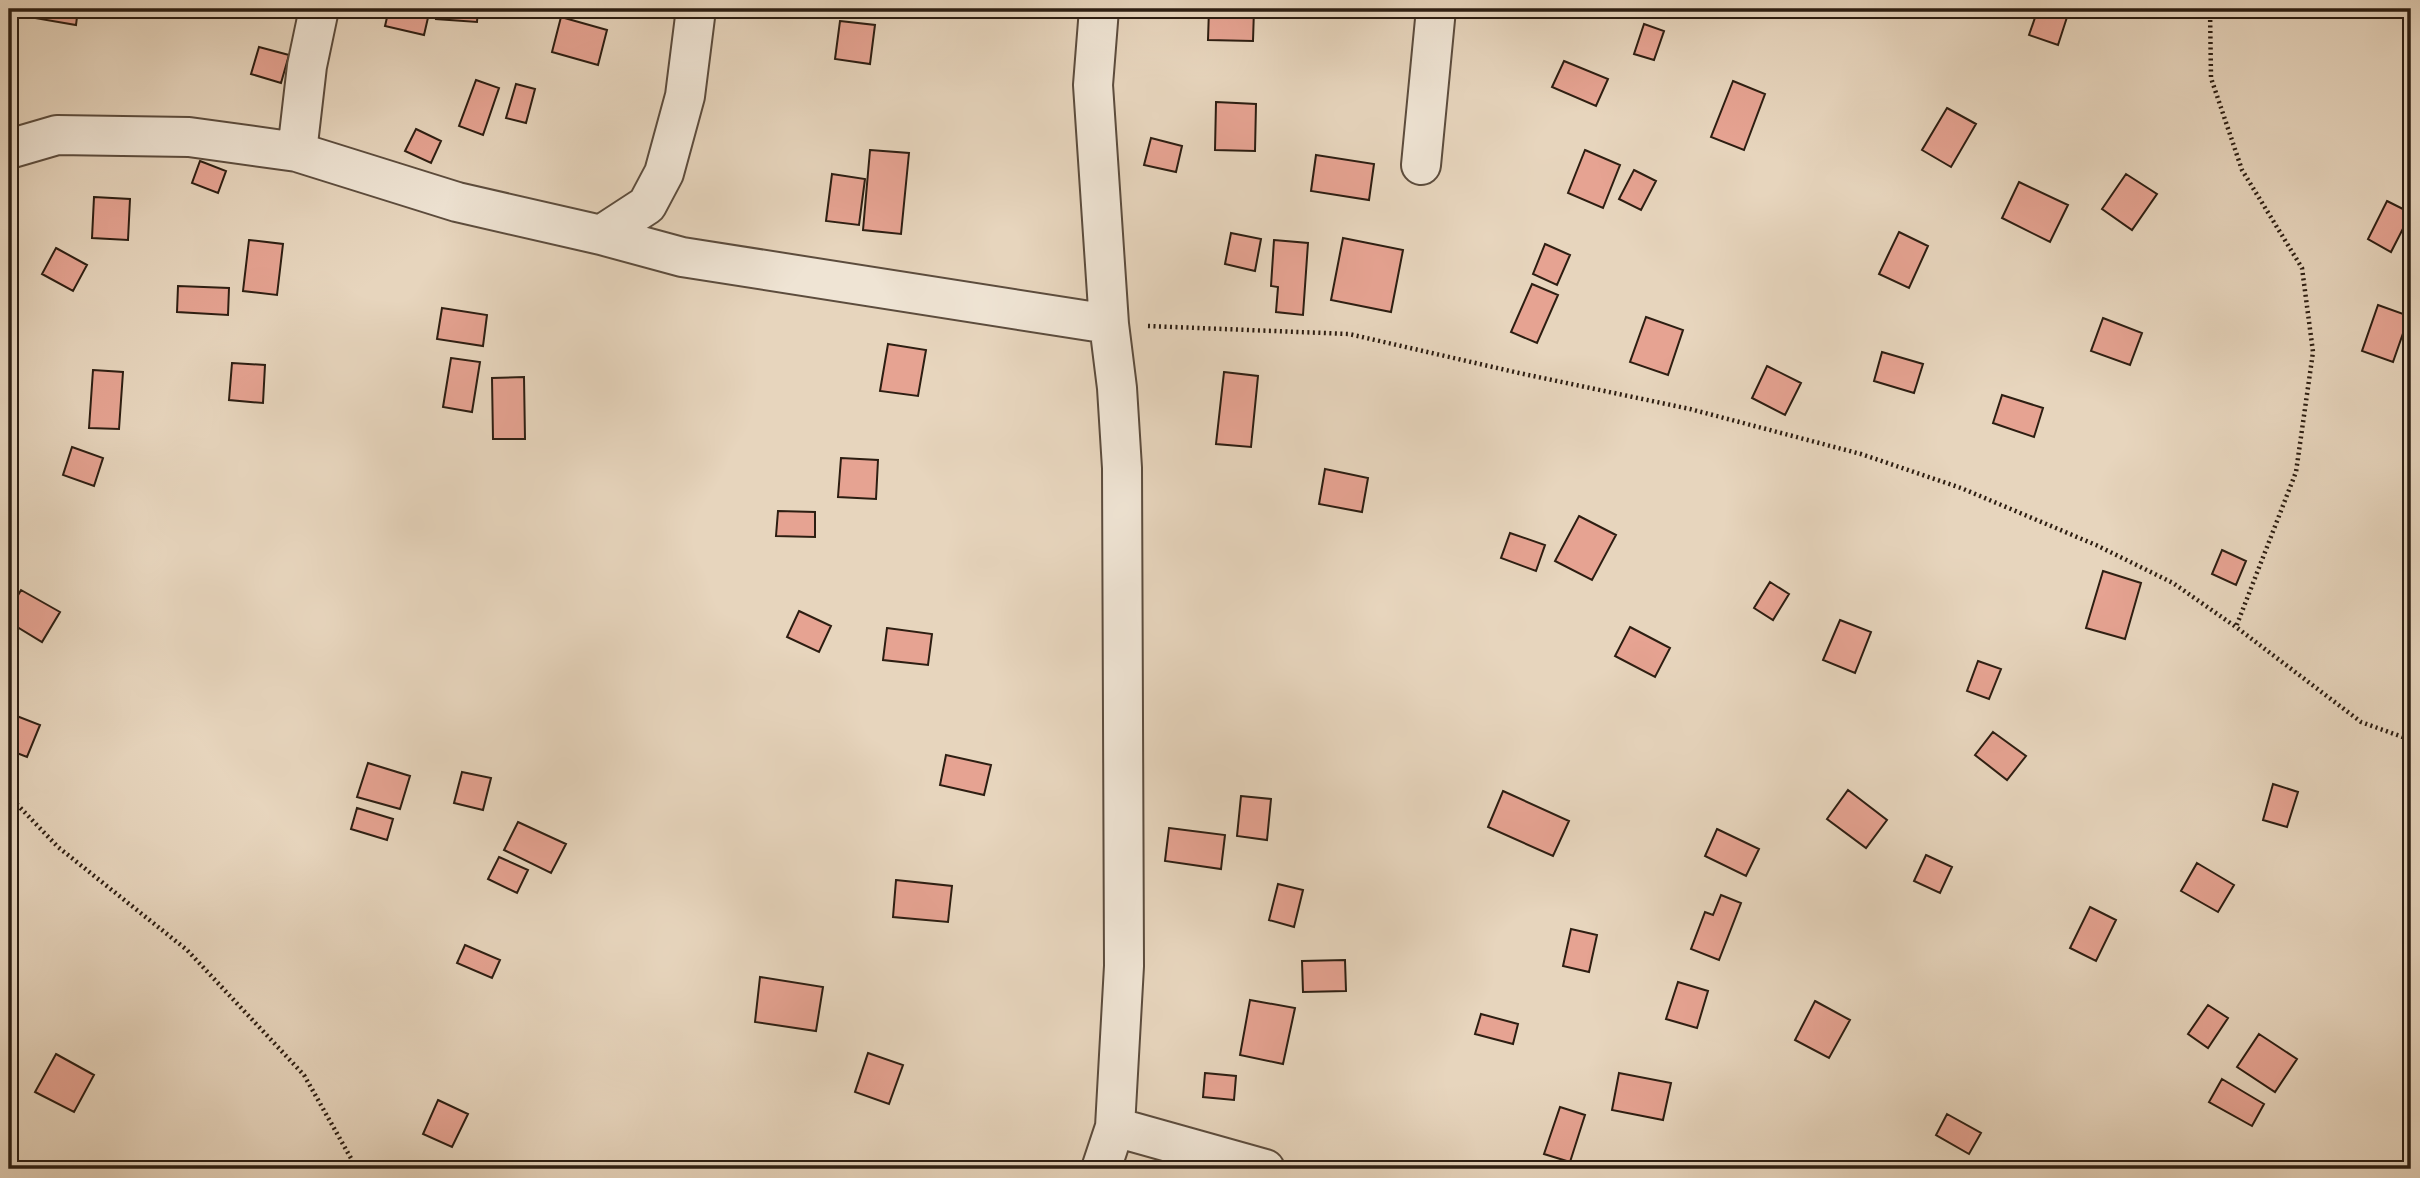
<svg xmlns="http://www.w3.org/2000/svg" width="2420" height="1178" viewBox="0 0 2420 1178" font-family="'IM FELL DW Pica',serif">
	<rect width="100%" height="100%" fill="#e7d5bd"/>
	<filter id="stains"><feTurbulence type="fractalNoise" baseFrequency=".00286" numOctaves="4"/><feColorMatrix values="0 0 0 0 .2 0 0 0 0 .09 0 0 0 0 .02 0 0 0 .5 -.17"/></filter>
	<radialGradient id="worn" r=".72"><stop offset=".6" stop-color="#630" stop-opacity="0"/><stop offset="1" stop-color="#630" stop-opacity=".3"/></radialGradient>
	<path fill="#e6a392" stroke="#2d1e12" stroke-width="2" d="M 30,9 L 78,9 L 76,25 L 29,17 Z
		M 389,9 L 430,9 L 424,35 L 385,26 Z
		M 437,9 L 478,9 L 477,22 L 436,19 Z
		M 1209,9 L 1254,9 L 1253,41 L 1208,40 Z
		M 2038,9 L 2069,11 L 2058,45 L 2029,35 Z
		M 561,17 L 607,30 L 598,65 L 552,52 Z
		M 840,21 L 875,25 L 870,64 L 835,59 Z
		M 1644,24 L 1664,31 L 1654,60 L 1634,54 Z
		M 259,47 L 289,55 L 281,83 L 251,74 Z
		M 1564,61 L 1608,79 L 1596,106 L 1552,87 Z
		M 476,80 L 499,88 L 483,135 L 459,126 Z
		M 1733,81 L 1765,94 L 1744,150 L 1711,137 Z
		M 516,84 L 535,89 L 526,123 L 506,118 Z
		M 1216,102 L 1256,104 L 1255,151 L 1215,150 Z
		M 1947,108 L 1976,124 L 1951,167 L 1922,150 Z
		M 416,129 L 441,141 L 431,163 L 405,151 Z
		M 1151,138 L 1182,146 L 1176,172 L 1144,165 Z
		M 870,150 L 909,153 L 901,234 L 863,230 Z
		M 1585,150 L 1620,165 L 1603,208 L 1568,193 Z
		M 1316,155 L 1374,164 L 1369,200 L 1311,191 Z
		M 200,161 L 226,171 L 218,193 L 192,183 Z
		M 1634,170 L 1656,181 L 1641,210 L 1619,199 Z
		M 832,174 L 865,179 L 859,225 L 826,221 Z
		M 2126,174 L 2157,194 L 2132,230 L 2102,209 Z
		M 2019,182 L 2068,205 L 2050,242 L 2002,218 Z
		M 94,197 L 130,199 L 128,240 L 92,238 Z
		M 2387,201 L 2411,213 L 2391,252 L 2368,239 Z
		M 1899,232 L 1928,246 L 1909,288 L 1879,274 Z
		M 1231,233 L 1261,239 L 1255,271 L 1225,264 Z
		M 1343,238 L 1403,250 L 1391,312 L 1331,300 Z
		M 249,240 L 283,244 L 277,295 L 243,291 Z
		M 1274,240 L 1308,243 L 1303,315 L 1276,312 L 1278,287 L 1271,286 Z
		M 1545,244 L 1570,255 L 1557,285 L 1533,274 Z
		M 56,248 L 87,265 L 73,291 L 42,274 Z
		M 1532,284 L 1558,295 L 1537,343 L 1511,332 Z
		M 178,286 L 229,288 L 228,315 L 177,312 Z
		M 2378,305 L 2409,316 L 2393,362 L 2362,351 Z
		M 442,308 L 487,315 L 483,346 L 437,339 Z
		M 1646,317 L 1683,330 L 1668,375 L 1630,362 Z
		M 2103,318 L 2142,333 L 2130,365 L 2091,351 Z
		M 888,344 L 926,350 L 918,396 L 880,391 Z
		M 1882,352 L 1923,364 L 1914,393 L 1874,381 Z
		M 451,358 L 480,362 L 472,412 L 443,407 Z
		M 232,363 L 265,365 L 263,403 L 229,400 Z
		M 1767,366 L 1801,383 L 1785,415 L 1752,398 Z
		M 93,370 L 123,372 L 119,429 L 89,428 Z
		M 1224,372 L 1258,376 L 1251,447 L 1216,444 Z
		M 524,377 L 525,439 L 493,439 L 492,378 Z
		M 2002,395 L 2043,408 L 2034,437 L 1993,423 Z
		M 72,447 L 103,458 L 94,486 L 63,475 Z
		M 841,458 L 878,460 L 876,499 L 838,497 Z
		M 1325,469 L 1368,478 L 1362,512 L 1319,504 Z
		M 778,511 L 815,512 L 815,537 L 776,536 Z
		M 1579,516 L 1616,535 L 1592,580 L 1555,561 Z
		M 1510,533 L 1545,545 L 1536,571 L 1501,558 Z
		M 2222,550 L 2246,561 L 2236,585 L 2212,574 Z
		M 2103,571 L 2141,583 L 2125,639 L 2086,628 Z
		M 1770,582 L 1789,594 L 1773,620 L 1754,608 Z
		M 21,590 L 60,612 L 42,642 L 9,622 L 9,611 Z
		M 799,611 L 831,626 L 819,652 L 787,637 Z
		M 1840,620 L 1871,632 L 1855,673 L 1823,660 Z
		M 1630,627 L 1670,648 L 1655,677 L 1615,656 Z
		M 887,628 L 932,634 L 928,665 L 883,660 Z
		M 1978,661 L 2001,669 L 1989,699 L 1967,691 Z
		M 9,713 L 40,725 L 27,757 L 9,750 Z
		M 1993,732 L 2026,756 L 2007,780 L 1975,755 Z
		M 946,755 L 991,765 L 984,795 L 940,785 Z
		M 368,763 L 410,776 L 400,809 L 357,797 Z
		M 462,772 L 491,778 L 483,810 L 454,803 Z
		M 2273,784 L 2298,792 L 2287,827 L 2263,820 Z
		M 1848,790 L 1887,820 L 1866,848 L 1827,819 Z
		M 1503,791 L 1569,821 L 1553,856 L 1488,827 Z
		M 1241,796 L 1271,799 L 1267,840 L 1237,836 Z
		M 357,808 L 393,819 L 387,840 L 351,829 Z
		M 518,822 L 566,844 L 551,873 L 504,850 Z
		M 1169,828 L 1225,835 L 1221,869 L 1165,861 Z
		M 1717,829 L 1759,849 L 1746,876 L 1705,856 Z
		M 1926,855 L 1952,867 L 1940,893 L 1914,881 Z
		M 499,857 L 528,870 L 517,893 L 488,879 Z
		M 2197,863 L 2234,885 L 2218,912 L 2181,891 Z
		M 896,880 L 952,886 L 948,922 L 893,917 Z
		M 1278,884 L 1303,890 L 1294,927 L 1269,920 Z
		M 1721,895 L 1741,903 L 1719,960 L 1691,949 L 1705,912 L 1713,915 Z
		M 2090,907 L 2116,920 L 2096,961 L 2070,948 Z
		M 1571,929 L 1597,935 L 1589,972 L 1563,966 Z
		M 465,945 L 500,960 L 492,978 L 457,963 Z
		M 1345,960 L 1346,991 L 1303,992 L 1302,961 Z
		M 760,977 L 823,987 L 816,1031 L 755,1022 Z
		M 1678,982 L 1708,991 L 1697,1028 L 1666,1019 Z
		M 1250,1000 L 1295,1008 L 1283,1064 L 1240,1055 Z
		M 1815,1001 L 1850,1020 L 1829,1058 L 1795,1040 Z
		M 2208,1005 L 2228,1018 L 2208,1048 L 2188,1034 Z
		M 1481,1014 L 1518,1024 L 1513,1044 L 1475,1034 Z
		M 2259,1034 L 2297,1059 L 2275,1092 L 2237,1067 Z
		M 868,1053 L 903,1065 L 889,1104 L 855,1092 Z
		M 56,1054 L 94,1075 L 74,1112 L 35,1092 Z
		M 1205,1073 L 1236,1076 L 1234,1100 L 1203,1097 Z
		M 1619,1073 L 1671,1083 L 1663,1120 L 1612,1110 Z
		M 2222,1079 L 2264,1104 L 2252,1126 L 2209,1102 Z
		M 438,1100 L 468,1114 L 452,1147 L 423,1134 Z
		M 1560,1107 L 1585,1115 L 1570,1162 L 1544,1154 Z
		M 1947,1114 L 1981,1133 L 1969,1154 L 1936,1135 Z"/>
	<g fill="none" stroke-linecap="round" stroke-linejoin="round">
		<g stroke="#5c4c3d" stroke-width="42">
			<path id="minor" d="M 1099,9 L 1093,85 L 1109,324 L 1117,388 L 1122,468 L 1124,966 L 1115,1127 L 1101,1169
				M 9,149 L 57,135 L 189,137 L 297,152 L 457,202 L 601,235 L 682,257 L 1109,324
				M 297,152 L 307,66 L 319,9
				M 1421,165 L 1436,9
				M 601,235 L 647,205 L 664,173 L 685,96 L 696,9
				M 1115,1127 L 1265,1169"/>
		</g>
		<path stroke="#2d1e12" stroke-width="4.5" stroke-dasharray="2 3.5" stroke-linecap="butt" d="M 2210,9 L 2211,78 L 2242,170 L 2302,268 L 2313,352 L 2296,472 L 2236,627
			M 1148,326 L 1349,334 L 1519,373 L 1690,409 L 1861,454 L 1961,488 L 2096,545 L 2173,583 L 2236,627 L 2361,722 L 2411,740
			M 9,796 L 58,847 L 187,950 L 304,1075 L 357,1169"/>
		<use href="#minor" stroke="#efe4d4" stroke-width="38"/>
	</g>
	<rect width="2420" height="1178" fill="none" stroke="#e7d5bd" stroke-width="35"/>
	<rect x="10" y="10" width="2399" height="1157" fill="none" stroke="#2d1e12" stroke-width="3.5"/>
	<rect x="18" y="18" width="2385" height="1143" fill="none" stroke="#2d1e12" stroke-width="2"/>
	<rect width="100%" height="100%" filter="url(#stains)"/>
	<rect width="100%" height="100%" fill="url(#worn)"/>
</svg>
